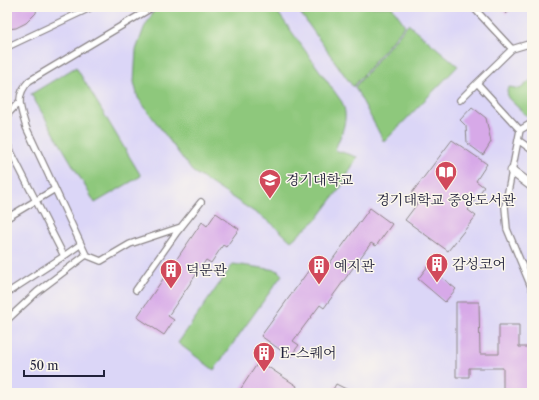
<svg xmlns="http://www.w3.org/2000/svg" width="539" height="400" viewBox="0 0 539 400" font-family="'Libre Caslon Text','Noto Serif KR',serif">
	<rect width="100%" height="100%" fill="#fbf7ec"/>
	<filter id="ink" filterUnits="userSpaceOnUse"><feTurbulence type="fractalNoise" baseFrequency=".025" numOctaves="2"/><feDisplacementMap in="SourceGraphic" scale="8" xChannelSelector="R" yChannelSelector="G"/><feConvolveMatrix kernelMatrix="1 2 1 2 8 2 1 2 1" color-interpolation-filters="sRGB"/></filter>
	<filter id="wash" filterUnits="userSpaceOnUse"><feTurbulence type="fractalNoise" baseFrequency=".012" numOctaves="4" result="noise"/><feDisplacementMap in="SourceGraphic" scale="16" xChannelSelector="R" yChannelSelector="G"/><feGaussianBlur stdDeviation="0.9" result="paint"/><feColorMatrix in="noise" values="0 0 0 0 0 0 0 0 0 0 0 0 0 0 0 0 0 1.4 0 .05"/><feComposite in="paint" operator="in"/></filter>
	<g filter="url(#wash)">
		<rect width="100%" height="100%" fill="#f7ead6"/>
		<path fill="#dbd6f7" d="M 7,7 L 532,7 L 532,393 L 7,393 Z"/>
		<path fill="#8ec87c" stroke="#58755c" d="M 158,7 L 274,7 L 342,102 C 350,119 341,134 335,150 L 357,157 L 341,187 L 317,219 L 291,241 L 271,223 L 192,171 L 138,98 L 134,82 L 136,50 L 144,28 L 155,9 Z
			M 296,7 L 392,7 L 405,25 L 353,87 Z
			M 408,24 L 458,66 L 384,142 L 355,87 Z
			M 76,67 L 141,176 L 95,203 L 31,94 Z
			M 532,79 L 532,112 L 527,116 L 508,98 L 507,89 L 510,87 L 520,89 Z
			M 233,264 L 277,270 L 282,275 L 214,370 L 178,343 Z"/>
		<g id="blocks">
			<path fill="#d7a9e8" d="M 7,7 L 37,7 L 36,13 L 26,23 L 16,28 L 7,29 Z
				M 500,7 L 514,7 L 506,14 Z
				M 472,107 L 486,118 L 491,142 L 483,155 L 467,143 L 466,126 L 460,120 Z
				M 452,140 L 487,164 L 476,181 L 484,187 L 468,210 L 476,216 L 448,251 L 405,220 L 417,204 L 408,198 Z
				M 370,208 L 392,224 L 376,246 L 371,243 L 324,308 L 320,305 L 293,341 L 299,345 L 290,357 L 261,336 L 317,259 L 327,267 Z
				M 216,213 L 239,229 L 226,247 L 223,245 L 211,263 L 206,260 L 168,316 L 174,320 L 164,335 L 137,317 L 202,222 L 207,226 Z
				M 428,266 L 456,289 L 445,302 L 418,279 Z
				M 456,302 L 479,302 L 480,354 L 499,354 L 499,325 L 519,325 L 519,347 L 530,347 L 530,393 L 503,393 L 503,368 L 469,368 L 469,377 L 456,377 Z
				M 259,361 L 297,386 L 294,393 L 238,393 Z
				M 336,384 L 354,393 L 331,393 Z"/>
		</g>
	</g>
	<g filter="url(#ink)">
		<use href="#blocks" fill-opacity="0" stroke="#8c8688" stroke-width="1"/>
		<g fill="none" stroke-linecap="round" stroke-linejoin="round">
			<g stroke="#8c8688" stroke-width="8">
				<path id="service" d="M 473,7 L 512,49 L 532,43
					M 7,47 L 92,7
					M 512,49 L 477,83 L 520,130 L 505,207 L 507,229 L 532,289
					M 460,100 L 477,83
					M 7,115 L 20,101
					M 520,130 L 532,123
					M 518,140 L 532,150
					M 7,144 L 64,256 L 7,293
					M 7,218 L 55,189
					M 86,255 L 101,261 L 130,244 L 181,227
					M 64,256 L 81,244
					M 136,290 L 177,232 L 201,202
					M 7,320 L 37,292 L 86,255 L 26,127 C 21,109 14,97 29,81 L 153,7"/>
			</g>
			<g stroke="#8c8688" stroke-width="11">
				<path id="pedestrian" d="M 512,171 L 532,186"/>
			</g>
			<use href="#service" stroke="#fff" stroke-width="5.5"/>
			<use href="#pedestrian" stroke="#fff" stroke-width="9"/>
		</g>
	</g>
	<defs>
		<g id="library-pin" transform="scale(1.15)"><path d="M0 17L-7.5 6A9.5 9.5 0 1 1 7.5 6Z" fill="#d1495b" stroke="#fbf7ec"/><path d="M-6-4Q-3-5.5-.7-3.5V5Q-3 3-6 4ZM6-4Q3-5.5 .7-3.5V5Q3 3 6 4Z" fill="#fff"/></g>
		<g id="university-pin" transform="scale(1.15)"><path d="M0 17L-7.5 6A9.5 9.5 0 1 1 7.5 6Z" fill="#d1495b" stroke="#fbf7ec"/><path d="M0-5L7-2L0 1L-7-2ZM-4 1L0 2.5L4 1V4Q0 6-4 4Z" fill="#fff"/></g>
		<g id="building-pin" transform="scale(1.15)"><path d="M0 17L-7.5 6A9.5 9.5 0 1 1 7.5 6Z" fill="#d1495b" stroke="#fbf7ec"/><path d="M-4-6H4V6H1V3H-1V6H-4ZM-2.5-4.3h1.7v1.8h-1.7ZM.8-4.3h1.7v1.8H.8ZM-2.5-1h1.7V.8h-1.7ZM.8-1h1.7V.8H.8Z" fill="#fff"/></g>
	</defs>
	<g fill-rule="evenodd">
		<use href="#library-pin" x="446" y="172"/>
		<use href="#university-pin" x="270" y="180"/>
		<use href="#building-pin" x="437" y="264"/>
		<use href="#building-pin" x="319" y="266"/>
		<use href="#building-pin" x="171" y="270"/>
		<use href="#building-pin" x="264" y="353"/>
	</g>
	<g text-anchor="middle" stroke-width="3" stroke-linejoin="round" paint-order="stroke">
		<g font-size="14" fill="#22223b" stroke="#fbf7ec" text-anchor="start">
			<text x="286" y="185">경기대학교</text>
			<text x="446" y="205" text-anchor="middle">경기대학교 중앙도서관</text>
			<text x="452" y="269">감성코어</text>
			<text x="334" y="271">예지관</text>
			<text x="186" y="275">덕문관</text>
			<text x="280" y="358">E-스퀘어</text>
		</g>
	</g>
	<rect width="539" height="400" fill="none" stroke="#fbf7ec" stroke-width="24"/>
	<path d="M24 370v6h80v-6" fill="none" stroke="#22223b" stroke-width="2"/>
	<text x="30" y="370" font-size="12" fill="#22223b" stroke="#fbf7ec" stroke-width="3" paint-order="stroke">50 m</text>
</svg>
